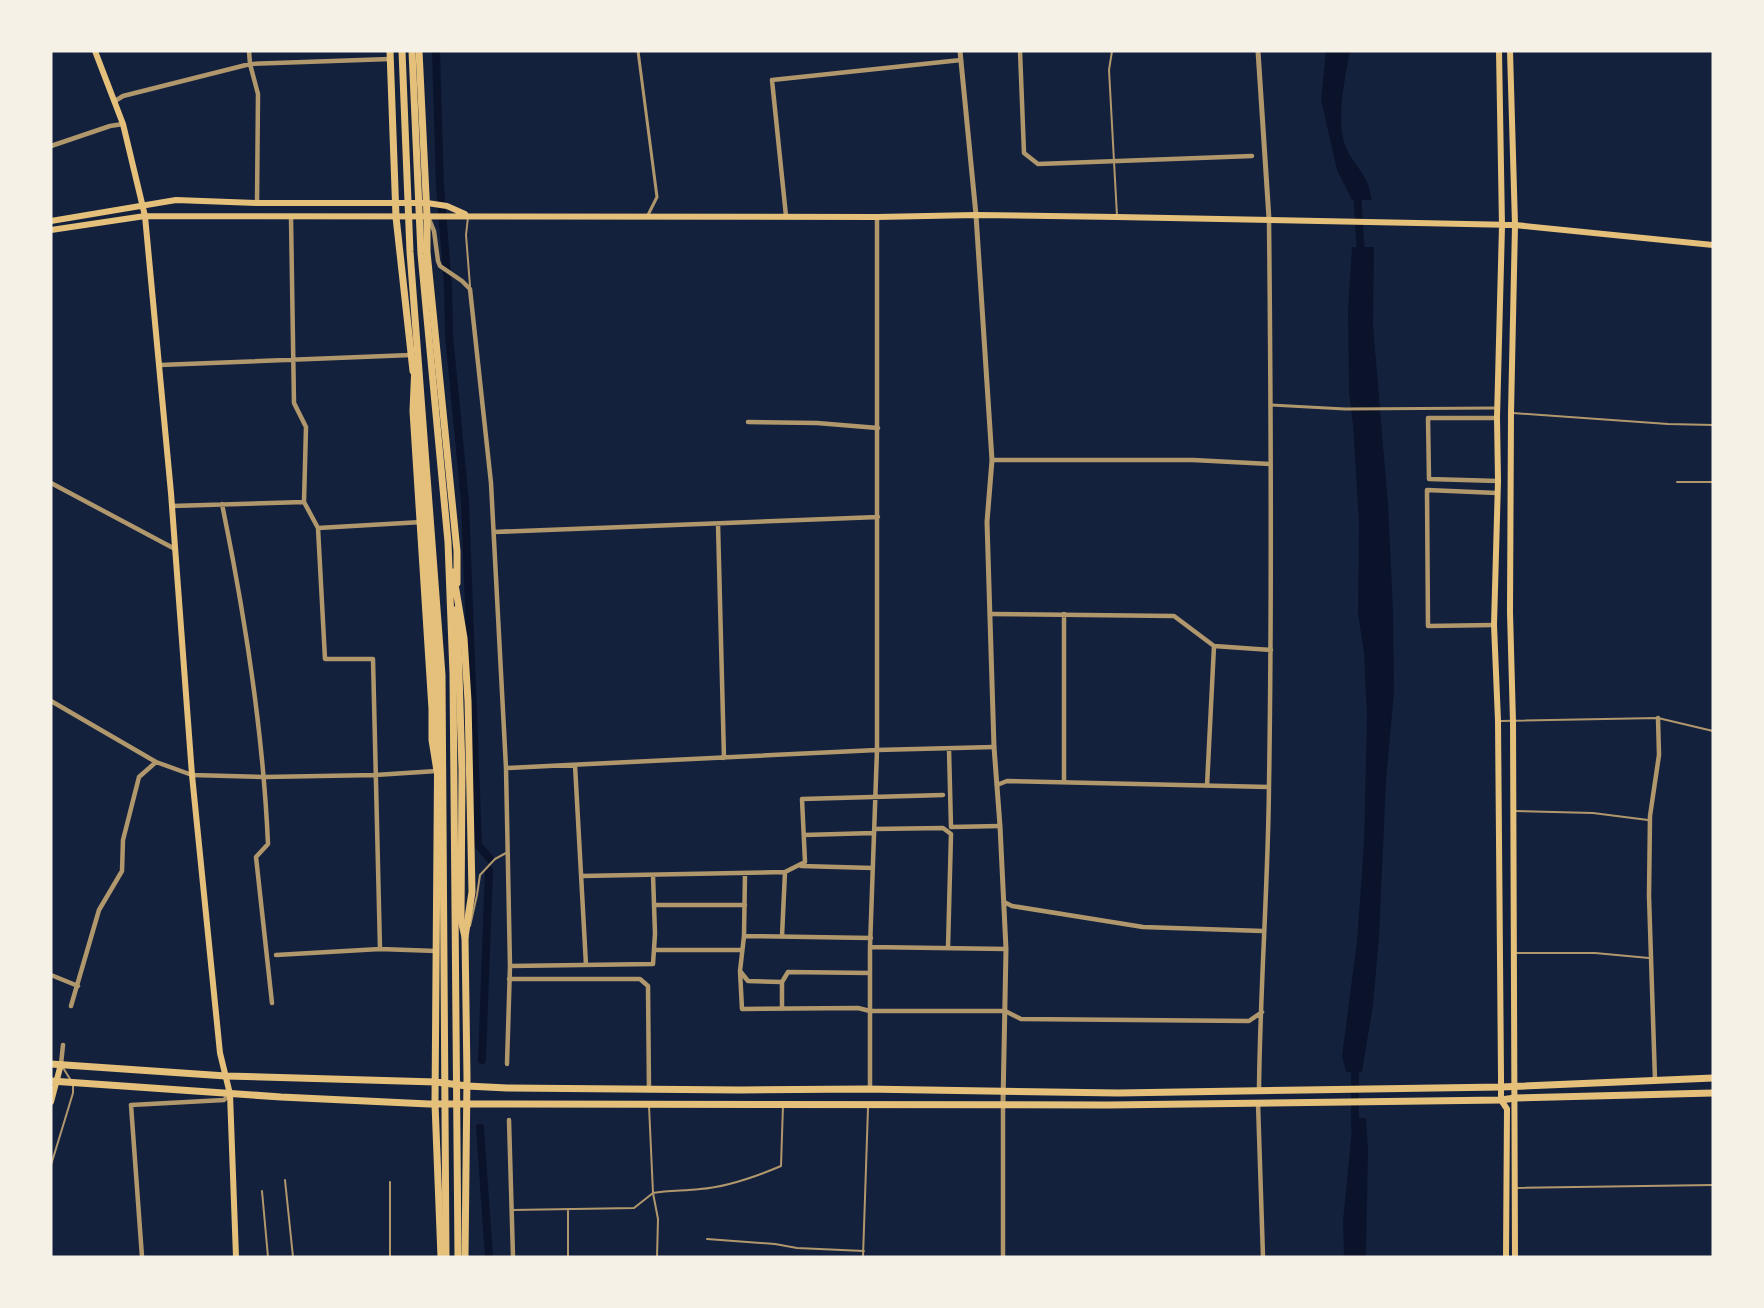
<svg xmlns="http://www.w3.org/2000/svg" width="1764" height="1308" viewBox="0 0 1764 1308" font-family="'Noto Serif',serif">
	<rect width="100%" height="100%" fill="#14213d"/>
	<path fill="#0b132b" d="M 1326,51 L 1350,51 C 1345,78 1336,119 1345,145 C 1350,159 1362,170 1367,182 C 1370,187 1370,195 1372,200 L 1352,200 L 1337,170 L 1321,100 Z
		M 1352,247 L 1374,247 L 1373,325 L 1388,505 L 1393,610 L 1394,692 L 1386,781 L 1379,937 L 1373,1005 L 1362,1072 L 1346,1072 L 1342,1056 L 1357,941 L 1364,843 L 1367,718 L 1364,652 L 1358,614 L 1359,523 L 1353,425 L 1349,392 L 1348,309 Z
		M 1353,1118 L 1366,1118 L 1368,1149 L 1366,1257 L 1344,1257 L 1343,1221 Z"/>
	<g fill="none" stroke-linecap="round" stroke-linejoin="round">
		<path stroke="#0b132b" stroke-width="8" d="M 436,51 L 440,187 L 448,286 L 449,335 L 465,502 L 478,845 L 490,859
			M 1357,191 L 1361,256
			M 482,1060 L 489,870
			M 1355,1062 L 1355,1128
			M 480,1128 L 489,1257"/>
		<path stroke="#b1986c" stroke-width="2" d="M 1112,51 L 1109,70 L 1117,216
			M 468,217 L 466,235 L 470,286
			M 1513,413 L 1668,424 L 1713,425
			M 1677,482 L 1713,482
			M 1501,721 L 1658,718 L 1713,731
			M 1513,811 L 1593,813 L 1648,820
			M 470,926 L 477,895 L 480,875 L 495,859 L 506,853
			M 1514,953 L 1595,953 L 1649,958
			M 62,1066 L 70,1079
			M 51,1165 L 73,1093 L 73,1084
			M 285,1180 L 293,1257
			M 390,1182 L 390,1257
			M 1515,1188 L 1713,1185
			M 262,1191 L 268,1257
			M 568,1209 L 568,1257
			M 512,1210 L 634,1208 L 653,1193 L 649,1106
			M 707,1239 L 775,1244 L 797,1248 L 864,1251
			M 657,1257 L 658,1219 L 653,1193 C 669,1190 684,1191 700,1189 C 727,1187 755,1177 781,1166 L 783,1105
			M 863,1257 L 868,1108"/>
		<path stroke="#b1986c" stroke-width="3" d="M 638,51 L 657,197 L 648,215
			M 1271,405 L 1345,409 L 1497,408"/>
		<path stroke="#b1986c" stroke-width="4.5" d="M 249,51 L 250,64 L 258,94 L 257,203
			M 1020,51 L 1024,153 L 1038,164 L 1252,156
			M 115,101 L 123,96 L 250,64 L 390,59
			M 51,146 L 110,126 L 123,124
			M 786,216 L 772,80 L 961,60
			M 291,218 L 294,403 L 306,427 L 304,502 L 318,528
			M 429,219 L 434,231 L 438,261 L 440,266 L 462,281 L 470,289 L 491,483 L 506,768 L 510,966 L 507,1064
			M 160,365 L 411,355
			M 1497,418 L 1428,418 L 1429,479 L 1498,481
			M 748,422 L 817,423 L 878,428
			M 992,460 L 1193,460 L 1270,464
			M 51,483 L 175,549
			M 222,504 C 245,616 263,729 268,844 L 256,857 L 272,1003
			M 172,506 L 304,502
			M 718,524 L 724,758
			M 494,532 L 878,517
			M 990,614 L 1174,616 L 1214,646 L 1271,650
			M 1064,614 L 1064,782
			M 1494,625 L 1428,626 L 1427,490 L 1497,493
			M 51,701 L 156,762 L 192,775 L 265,777 L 375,775 L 437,771
			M 949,749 L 951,827 L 1000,826
			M 575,765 L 586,965
			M 506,768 L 877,750 L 994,747
			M 997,785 L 1007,781 L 1269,787
			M 1207,786 L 1214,646
			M 874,829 L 943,828 L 951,834 L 948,948
			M 804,835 L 874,833
			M 801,866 L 873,868
			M 745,873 L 744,936 L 740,971 L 748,981 L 782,982
			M 581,876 L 785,872
			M 1004,902 L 1012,906 L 1143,927 L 1263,931
			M 655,905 L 745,905
			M 744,936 L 871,938
			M 782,936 L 785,872 L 805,862 L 802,799 L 943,795
			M 870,947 L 1006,949
			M 380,949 L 373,659 L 325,659 L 318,528 L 422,522
			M 654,950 L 742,950
			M 276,955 L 380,949 L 436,951
			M 510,966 L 653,964 L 655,934 L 653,875
			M 740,971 L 742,1009 L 858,1008 L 870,1011 L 1005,1011 L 1021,1019 L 1249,1021 L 1262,1012
			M 51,975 L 78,986
			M 509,979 L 640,979 L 648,986 L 649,1090
			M 71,1006 L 99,910 L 122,871 L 123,840 L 139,777 L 156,762
			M 782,1009 L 782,982 L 788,972 L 870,973
			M 61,1064 L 63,1045
			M 1655,1080 L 1649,896 L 1650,816 L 1659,755 L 1658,718
			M 870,1089 L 870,947 L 877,750 L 877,217
			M 1259,1090 C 1260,989 1268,887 1269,786 C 1272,597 1271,409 1269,220
			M 1258,1103 L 1263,1257
			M 509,1120 L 513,1257
			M 142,1257 L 131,1105 L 224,1100 L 230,1094
			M 1003,1257 L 1003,1104"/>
		<path stroke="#b1986c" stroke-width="5" d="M 960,51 L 976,215 L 992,460 L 987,522 L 994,747 L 1000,826 L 1006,949 L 1003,1103
			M 1258,51 L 1269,219"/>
		<path stroke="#e5c07b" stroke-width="6" d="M 95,51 L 123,124 L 145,216 L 171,493 L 192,775 L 220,1053 L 230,1094 L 236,1257
			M 1499,51 L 1502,226 L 1497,418 L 1498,481 L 1494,625 L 1498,721 L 1501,1076 L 1501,1100 L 1507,1109 L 1506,1257
			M 1510,51 L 1515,225 L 1511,413 L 1510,612 L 1513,722 L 1515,1257
			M 51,221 L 176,200 L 257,203 L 427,203 L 447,206 L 465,214
			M 51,230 L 145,216 L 877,217 L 976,215 L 1117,217 L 1515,225 L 1713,245
			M 51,1102 L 61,1064"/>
		<path stroke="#e5c07b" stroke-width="7" d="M 390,51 L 396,217 L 413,371
			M 419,51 L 427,216 L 427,252 L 457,551 L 457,583
			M 416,390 L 438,709 L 435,1104 L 441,1257
			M 457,609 L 462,770 L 461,920 L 465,937 L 467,1077 L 465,1257
			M 51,1064 L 226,1076 L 436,1082 L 467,1086 L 507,1088 L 740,1090 L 865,1089 L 1118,1093 L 1501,1087 L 1713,1078
			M 51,1081 L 281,1097 L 429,1104 L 1108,1105 L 1501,1100 L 1515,1098 L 1713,1093"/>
		<path stroke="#e5c07b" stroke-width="7" d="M 402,51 L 410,252 L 442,675 L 446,1257
			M 412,51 L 421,254 L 448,542 L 453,674 L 458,1257
			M 415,364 L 413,411 L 432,709 L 432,740 L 437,771
			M 453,572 L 464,638 L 468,701 L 472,892 L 465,937"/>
	</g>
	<rect width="1764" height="1308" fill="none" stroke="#f6f1e7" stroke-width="105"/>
</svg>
